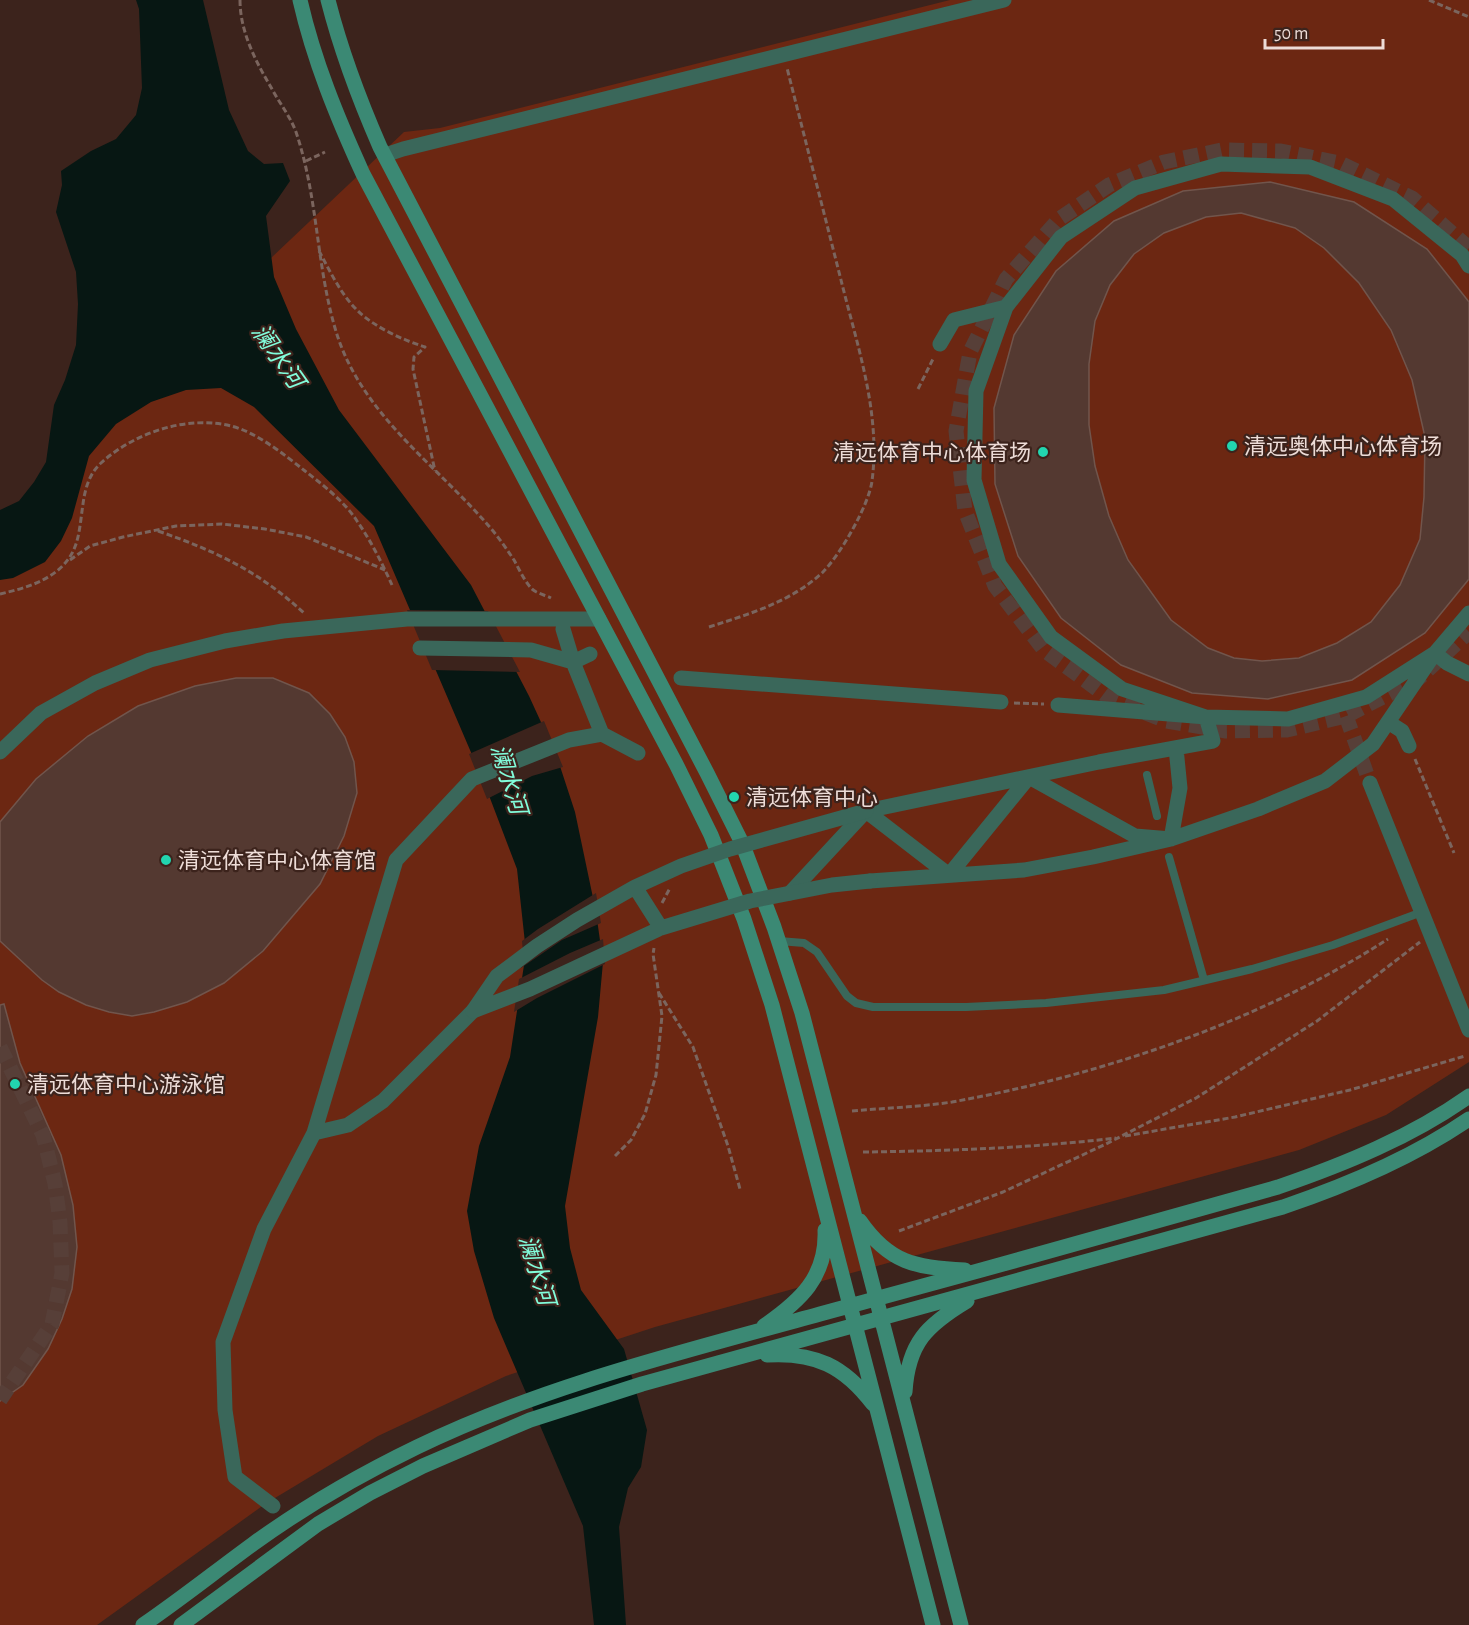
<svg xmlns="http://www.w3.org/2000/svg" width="1469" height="1625" viewBox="0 0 1469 1625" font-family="'Alegreya Sans','Noto Sans SC',sans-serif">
	<rect width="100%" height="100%" fill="#3c231c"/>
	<path fill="#6c2712" d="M 950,0 L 1469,0 L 1469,1062 L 1386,1115 L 1299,1150 L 655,1327 L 506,1376 L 378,1436 L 265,1504 L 97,1625 L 0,1625 L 0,532 L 80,439 L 404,132 L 440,128 Z"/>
	<path fill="#071713" d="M 136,0 L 203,0 L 229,110 L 248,151 L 264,164 L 283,163 L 290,181 L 266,216 L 274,277 L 296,329 L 339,410 L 471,585 L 529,696 L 557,757 L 575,812 L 596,912 L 603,962 L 598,1017 L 565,1206 L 570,1248 L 581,1290 L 624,1349 L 647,1430 L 641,1467 L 628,1488 L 619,1527 L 626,1625 L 594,1625 L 583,1526 L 494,1318 L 474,1251 L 467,1211 L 479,1146 L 510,1057 L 526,952 L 517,869 L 485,785 L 374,526 L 254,407 L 221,388 L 186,390 L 151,402 L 116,424 L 89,456 L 72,518 L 61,541 L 45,562 L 13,578 L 0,580 L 0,510 L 19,501 L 34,482 L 46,462 L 54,405 L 65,380 L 76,345 L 78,304 L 76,272 L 56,212 L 62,185 L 61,171 L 91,151 L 116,139 L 136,115 L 142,88 L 139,9 Z"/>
	<path fill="#3c231c" d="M 407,610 L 488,611 L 520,672 L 432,670 Z
		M 544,721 L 563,767 L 532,776 L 487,799 L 469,754 Z
		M 596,893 L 601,923 L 562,940 L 521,968 L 523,952 L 522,941 L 538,929 Z
		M 603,939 L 605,964 L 537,998 L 514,1012 L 519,979 L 570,953 Z"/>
	<path fill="#543931" stroke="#71554c" stroke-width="1.5" fill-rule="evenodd" d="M 1270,182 L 1354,202 L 1427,249 L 1469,302 L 1469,579 L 1425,633 L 1352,680 L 1268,699 L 1192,693 L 1121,665 L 1061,618 L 1018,556 L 995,484 L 994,408 L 1014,335 L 1056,271 L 1114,221 L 1183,191 ZM 1241,213 L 1295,228 L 1324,248 L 1359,283 L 1391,330 L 1412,380 L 1425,437 L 1424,497 L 1420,539 L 1400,585 L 1371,622 L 1337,643 L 1299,658 L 1262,661 L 1234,658 L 1208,648 L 1171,620 L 1128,560 L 1109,516 L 1095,466 L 1089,425 L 1089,364 L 1095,321 L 1110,285 L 1134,254 L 1164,233 L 1206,217 Z
		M 236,678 L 273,678 L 309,693 L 330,714 L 345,737 L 354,762 L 357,793 L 344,836 L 320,884 L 263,951 L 224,983 L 187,1002 L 154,1012 L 132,1016 L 109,1012 L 86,1005 L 59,992 L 42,980 L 0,941 L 0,822 L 36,779 L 88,736 L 138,706 L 195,686 Z
		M 4,1004 L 20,1063 L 61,1155 L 73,1205 L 77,1247 L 72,1289 L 62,1319 L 48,1349 L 23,1385 L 0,1401 L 0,1005 Z"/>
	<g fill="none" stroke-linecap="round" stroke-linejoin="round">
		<path stroke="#573f38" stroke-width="15" stroke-dasharray="15 8" stroke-linecap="butt" d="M 1469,248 L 1412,198 L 1340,163 L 1281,151 L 1222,150 L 1164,162 L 1109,185 L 1059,219 L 1006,279 L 970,352 L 956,431 L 965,511 L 995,586 L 1044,650 L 1109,698 L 1166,721 L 1226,731 L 1287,730 L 1346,716 L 1418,679 L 1469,632
			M 1346,716 L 1370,783
			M 0,1047 L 43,1135 L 55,1184 L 60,1222 L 62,1273 L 52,1324 L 0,1400"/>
		<path stroke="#7b655e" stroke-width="3" stroke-dasharray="6 3" stroke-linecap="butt" d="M 240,0 C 240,32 256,62 272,89 C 280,104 290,116 296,132 C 318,197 316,263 335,328 C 359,412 433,462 487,524 C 497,535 506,548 514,560 C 519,569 524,580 531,588 C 535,593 545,595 551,598
			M 1429,0 L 1469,17
			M 306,161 L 325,152
			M 319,251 C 330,271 341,295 358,311 C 374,327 403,340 425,347 L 414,357 L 413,369 L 435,471
			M 918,389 L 934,357
			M 158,531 C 216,551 260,572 305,614
			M 70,560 L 90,546 L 123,537 L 176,526 L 222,524 L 265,529 L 306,537 L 385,570
			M 0,594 C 30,587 65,577 76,544 C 80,532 81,517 83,504 C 85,489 89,474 101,463 C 134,433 186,415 231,426 C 256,432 285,455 305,471 C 323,485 344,501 357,521 C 371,541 382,563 392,585
			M 709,627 C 749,614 791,602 823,572 C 840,555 869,505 872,481 C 881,413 857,345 841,280 C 823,209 805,139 787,68
			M 1014,703 L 1044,704
			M 1415,759 L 1454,853
			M 662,903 L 670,888
			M 659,993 L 693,1047 L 728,1146 L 740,1189
			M 852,1111 C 885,1108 919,1107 952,1102 C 1102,1075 1259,1022 1388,939
			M 1125,1136 L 1235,1117 L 1350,1090 L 1465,1056
			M 863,1152 C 948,1151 1032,1148 1116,1138
			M 615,1156 L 631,1140 L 645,1114 L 656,1075 L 662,1016 L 653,954 L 654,948
			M 899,1231 L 1003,1192 L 1106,1144 L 1196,1098 L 1317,1021 L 1420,942"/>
		<path stroke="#3a675a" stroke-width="8" d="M 1147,775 L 1157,816
			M 1169,857 L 1204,980
			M 779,941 L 804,943 L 817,952 L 847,996 L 856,1003 L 873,1007 L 966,1007 L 1046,1003 L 1164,990 L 1252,969 L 1333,945 L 1422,912"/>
		<path stroke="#3a675a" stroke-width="15" d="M 385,155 L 403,149 L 1004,0
			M 1469,266 L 1462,255 L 1393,199 L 1310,167 L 1221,164 L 1135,188 L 1061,237 L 1006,307 L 976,391 L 974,480 L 999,564 L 1051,637 L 1122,689 L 1206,717 L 1288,719 L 1366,697 L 1435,653 L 1469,613
			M 940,344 L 954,320 L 1006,307
			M 563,629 L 573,662 L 602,734 L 638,753
			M 420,648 L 531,650 L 573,662 L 590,654
			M 681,678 L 1001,702
			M 1388,722 L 1402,731 L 1409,746
			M 0,752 L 41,713 L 95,683 L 150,660 L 225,641 L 283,631 L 407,619 L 599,619
			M 1370,783 L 1469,1030
			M 866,811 L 949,875 L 1029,777 L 1135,836 L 1171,839 L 1180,788 L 1176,748
			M 870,881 L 1024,870 L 1093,857 L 1171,839 L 1258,809 L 1325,781 L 1373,744 L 1435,653 L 1447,663 L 1469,674
			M 790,893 L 866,811 L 1099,762 L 1213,741 L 1206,717 L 1058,705
			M 314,1133 L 348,1125 L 383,1101 L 473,1011
			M 273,1506 L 235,1477 L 225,1410 L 223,1342 L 264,1229 L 314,1133 L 396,860 L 472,779 L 569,740 L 602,734"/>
		<path stroke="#3b8974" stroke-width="15" d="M 300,0 C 314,61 337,117 363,174 L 676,764 L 711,835 L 744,919 L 772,1005 L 933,1625
			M 328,0 C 341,51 359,99 380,147 L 707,773 L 742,843 L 774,927 L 802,1013 L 961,1625
			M 860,1221 C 889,1263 916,1268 965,1270
			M 764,1326 C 800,1301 827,1277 825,1230
			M 767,1355 C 815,1352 844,1366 873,1404
			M 905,1392 C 908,1343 927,1325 967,1301
			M 143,1625 C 181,1599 216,1571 253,1544 C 304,1507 359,1475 417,1447 C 545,1385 683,1352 820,1314 C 973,1273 1126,1230 1278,1187 C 1345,1164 1411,1137 1469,1096
			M 181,1625 L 318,1524 L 370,1493 L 423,1466 L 530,1420 L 642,1384 L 1283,1207 C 1348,1185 1412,1158 1469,1119"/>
		<path stroke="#3a675a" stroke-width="15" d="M 635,887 L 661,928
			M 473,1011 L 497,976 L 537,946 L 577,920 L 635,887 L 681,866 L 730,849 L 866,811
			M 473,1011 L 530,989 L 661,928 L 750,901 L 832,885 L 870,881"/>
	</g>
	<g fill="#22d5af" stroke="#3c231c" stroke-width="2">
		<circle cx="1232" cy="446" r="6"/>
		<circle cx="1043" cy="452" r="6"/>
		<circle cx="734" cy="797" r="6"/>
		<circle cx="166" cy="860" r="6"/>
		<circle cx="15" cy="1084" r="6"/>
	</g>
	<g text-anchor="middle" stroke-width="4.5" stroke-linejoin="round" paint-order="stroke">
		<g font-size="22" fill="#eddcd7" stroke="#3c231c" text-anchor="start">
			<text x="1244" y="454">清远奥体中心体育场</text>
			<text x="1031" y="460" text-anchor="end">清远体育中心体育场</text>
			<text x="746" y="805">清远体育中心</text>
			<text x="178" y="868">清远体育中心体育馆</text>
			<text x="27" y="1092">清远体育中心游泳馆</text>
		</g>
		<g font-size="24" font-style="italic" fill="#82fddb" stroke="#3c231c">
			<text transform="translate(278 356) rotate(55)" y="8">澜水河</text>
			<text transform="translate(509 779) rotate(73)" y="8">澜水河</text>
			<text transform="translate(537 1270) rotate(73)" y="8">澜水河</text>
		</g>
	</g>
	<path d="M1265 39v9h118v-9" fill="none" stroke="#eddcd7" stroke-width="3"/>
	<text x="1274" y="39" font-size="18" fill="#eddcd7" stroke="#3c231c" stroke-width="4.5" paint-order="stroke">50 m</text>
</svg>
